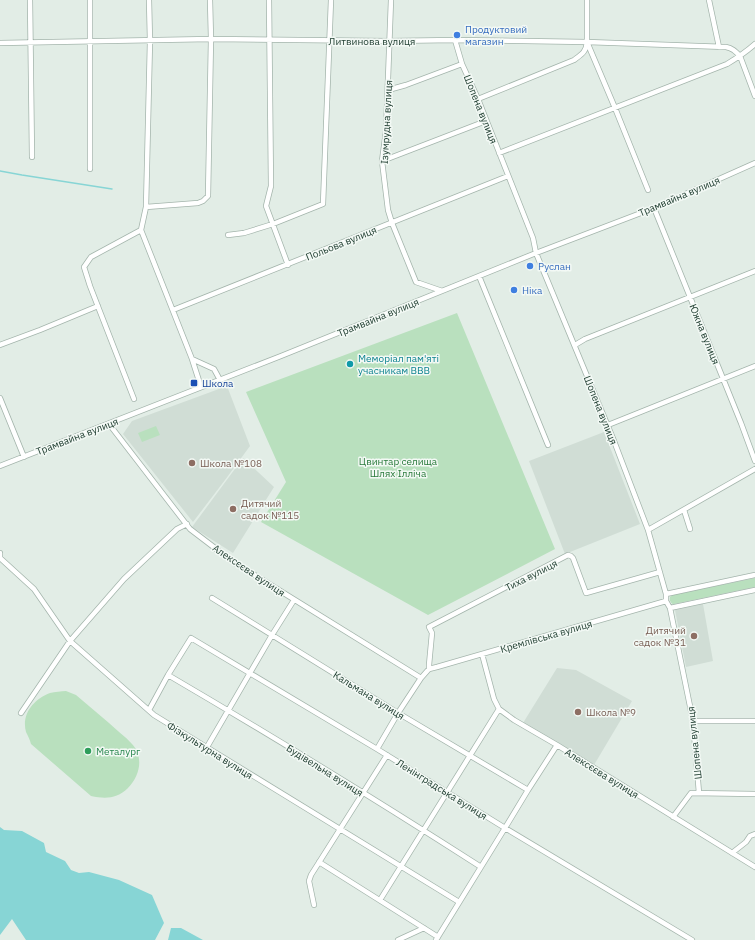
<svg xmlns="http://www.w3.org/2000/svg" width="755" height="940" viewBox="0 0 755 940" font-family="'IBM Plex Sans',sans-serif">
	<rect width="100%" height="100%" fill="#e2ede6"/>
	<path fill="#d0ddd5" d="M 227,386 L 250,446 L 225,480 L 193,522 L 123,434 L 132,421 Z
		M 604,432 L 640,524 L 565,554 L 529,461 Z
		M 243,458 L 274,487 L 233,553 L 192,527 Z
		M 703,604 L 713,661 L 686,667 L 675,610 Z
		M 557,668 L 576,670 L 632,701 L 594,765 L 523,723 Z"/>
	<path fill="#b9e0be" d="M 457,313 L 555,549 L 428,615 L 261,522 L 286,482 L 246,392 Z
		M 156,426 L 160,435 L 142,442 L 138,433 Z
		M 755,578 L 755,587 L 674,604 C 671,604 669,600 670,597 L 672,595 Z
		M 66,691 L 76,695 C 87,704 98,714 109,723 C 116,730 125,736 132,744 C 144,757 140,776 128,788 C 117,799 105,799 91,796 L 31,744 C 30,740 28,736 26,732 C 21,714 34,699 50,693 C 55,692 61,691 66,691 Z"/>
	<path fill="#87d5d5" d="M 0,827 L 4,830 L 22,831 L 44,843 L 46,852 L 65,861 L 71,870 L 79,873 L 89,872 L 119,880 L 152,895 L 164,923 L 155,940 L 26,940 L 12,919 L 0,935 Z
		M 171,928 L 181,928 L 203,940 L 168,940 Z"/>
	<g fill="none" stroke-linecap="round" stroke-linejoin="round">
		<path stroke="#87d5d5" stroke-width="1.5" d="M 0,171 L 22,175 L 112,189"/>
		<g stroke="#a4b5ac" stroke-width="6">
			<path id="minor" d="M 30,0 L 32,157
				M 90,0 L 90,169
				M 149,0 L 150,41 L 146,207 L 141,230 L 192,359 L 201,387
				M 269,0 L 271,186 L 266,206 L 288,265
				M 391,0 L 386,131 L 382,161 L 388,210 L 392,223 L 416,282 L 442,291
				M 709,0 L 719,47
				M 455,40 L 462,64 L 478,99 L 533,238 L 536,253 L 614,441 L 648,530 L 666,594 L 666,601 L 670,608 L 693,721 L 699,793
				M 587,42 L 615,108 L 648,190
				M 0,43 L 211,39 L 389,41 L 455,40 L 587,42 L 726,47 C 732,48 735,51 740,56 L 755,96
				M 388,90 L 406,85 L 462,64
				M 478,99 L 574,60 C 582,54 586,52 587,42 L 587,0
				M 499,153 L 727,64 C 737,58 746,52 755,44
				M 382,161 L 486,121
				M 146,207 L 198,203 L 203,201 L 208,196 L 211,39 L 210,0
				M 654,208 L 741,423 L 755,461
				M 228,235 L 244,233 L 273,224 L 323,204 L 331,0
				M 479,276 L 548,445
				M 173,310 L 508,176
				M 0,345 L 40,330 L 98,306
				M 575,345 L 585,339 L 755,271
				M 192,359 L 214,369 L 220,380
				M 0,398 L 24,457
				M 134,399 L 90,286 L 84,267 L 91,257 L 141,230
				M 109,424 L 190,529 L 232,561 L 421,678
				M 608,425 L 755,366
				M 0,466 L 281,356 L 536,253 L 654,208 L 755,163
				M 684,510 L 690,529
				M 648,530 L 755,469
				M 0,553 L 0,558 L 34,589 L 70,641 L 154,715 L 459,902
				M 666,594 L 755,575
				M 212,598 L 398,713 L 528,790
				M 670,608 L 755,590
				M 482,654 L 494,699 L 499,709 L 514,720 L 557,745 L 755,867
				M 429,669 L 429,665 L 432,633 L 429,627 L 568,555 L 571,556 L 573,558 L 586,593 L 660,572
				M 168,675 C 274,737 378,801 481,867
				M 149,710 L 168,675 L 191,638 L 377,749 L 505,828 L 692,940
				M 21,713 L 70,641 L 124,579 L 177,529 L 187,524
				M 693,721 L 755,721
				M 207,747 L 272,635 L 294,600
				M 377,749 L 398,713 L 421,678 L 429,669 L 437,667 L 666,601
				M 673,817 L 691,793 L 755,794
				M 732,853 L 746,842 L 750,836 L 755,834
				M 319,862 L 438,937
				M 380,900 L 499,709
				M 314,905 L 309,881 L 311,875 L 387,755
				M 398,940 L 424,928
				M 436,940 L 505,828 L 528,790 L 557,745"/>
		</g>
		<use href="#minor" stroke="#fff" stroke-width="4.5"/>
	</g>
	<g fill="#3f7fe0" stroke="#f3f9f5" stroke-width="1.5">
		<circle cx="457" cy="35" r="4"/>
		<circle cx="530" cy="266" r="4"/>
		<circle cx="514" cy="290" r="4"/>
	</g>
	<circle fill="#0f9aa8" stroke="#f3f9f5" stroke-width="1.5" cx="350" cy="364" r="4"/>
	<rect fill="#1a4fb4" stroke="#f3f9f5" stroke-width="1.5" x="190" y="379" width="8" height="8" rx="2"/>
	<g fill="#8d6e63" stroke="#f3f9f5" stroke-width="1.5">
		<circle cx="192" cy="463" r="4"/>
		<circle cx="233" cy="509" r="4"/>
		<circle cx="694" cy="636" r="4"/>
		<circle cx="578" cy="712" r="4"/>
	</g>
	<circle fill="#2e9e5b" stroke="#f3f9f5" stroke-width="1.5" cx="88" cy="751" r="4"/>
	<g text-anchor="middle" stroke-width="3" stroke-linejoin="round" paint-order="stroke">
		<g font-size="10" fill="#366cbe" stroke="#f3f9f5" text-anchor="start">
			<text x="465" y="33">Продуктовий<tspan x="465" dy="12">магазин</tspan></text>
			<text x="538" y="270">Руслан</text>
			<text x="522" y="294">Ніка</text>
		</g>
		<g font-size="10" fill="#213f32" stroke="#f3f9f5">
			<text x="372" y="45">Литвинова вулиця</text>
			<text transform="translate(481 109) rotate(68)" y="4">Шопена вулиця</text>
			<text transform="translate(386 122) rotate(-87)" y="4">Ізумрудна вулиця</text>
			<text transform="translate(679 196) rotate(-23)" y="4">Трамвайна вулиця</text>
			<text transform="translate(341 243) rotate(-22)" y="4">Польова вулиця</text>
			<text transform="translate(378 317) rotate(-22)" y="4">Трамвайна вулиця</text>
			<text transform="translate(705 334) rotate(68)" y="4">Южна вулиця</text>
			<text transform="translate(601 410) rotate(68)" y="4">Шопена вулиця</text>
			<text transform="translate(77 436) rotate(-21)" y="4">Трамвайна вулиця</text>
			<text transform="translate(249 570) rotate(34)" y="4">Алексєєва вулиця</text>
			<text transform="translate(531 575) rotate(-27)" y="4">Тиха вулиця</text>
			<text transform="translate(546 636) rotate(-16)" y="4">Кремлівська вулиця</text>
			<text transform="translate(369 695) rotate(32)" y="4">Кальмана вулиця</text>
			<text transform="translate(694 743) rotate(-96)" y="4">Шопена вулиця</text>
			<text transform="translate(210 750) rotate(32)" y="4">Фiзкультурна вулиця</text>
			<text transform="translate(325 770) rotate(32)" y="4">Будівельна вулиця</text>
			<text transform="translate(602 773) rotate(32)" y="4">Алексєєва вулиця</text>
			<text transform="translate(442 789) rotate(32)" y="4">Ленінградська вулиця</text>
		</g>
		<g font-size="10" fill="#0d838f" stroke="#f3f9f5" text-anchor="start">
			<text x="358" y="362">Меморіал пам'яті<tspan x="358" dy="12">учасникам ВВВ</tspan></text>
		</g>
		<g font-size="10" fill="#164399" stroke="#f3f9f5" text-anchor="start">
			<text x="202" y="387">Школа</text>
		</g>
		<g font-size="10" fill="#28793a" stroke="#f3f9f5">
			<text x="398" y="465">Цвинтар селища<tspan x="398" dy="12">Шлях Ілліча</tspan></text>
		</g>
		<g font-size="10" fill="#785e54" stroke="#f3f9f5" text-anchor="start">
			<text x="200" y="467">Школа №108</text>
			<text x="241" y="507">Дитячий<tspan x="241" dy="12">садок №115</tspan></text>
			<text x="686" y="634" text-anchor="end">Дитячий<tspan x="686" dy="12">садок №31</tspan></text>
			<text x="586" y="716">Школа №9</text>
		</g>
		<g font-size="10" fill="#27864d" stroke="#f3f9f5" text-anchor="start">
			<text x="96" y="755">Металург</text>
		</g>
	</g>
</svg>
